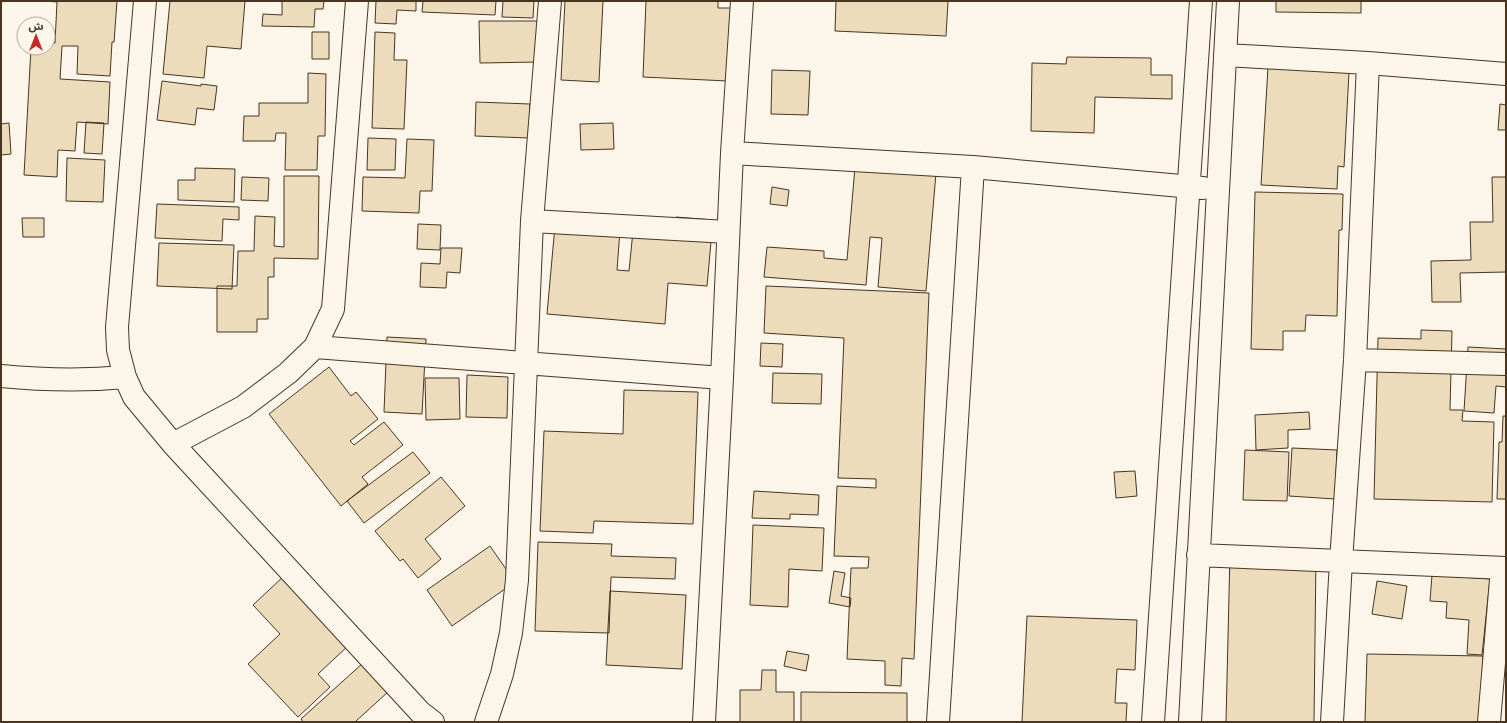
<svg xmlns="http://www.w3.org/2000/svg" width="1507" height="723" viewBox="0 0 1507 723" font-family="Georgia,'Noto Sans Arabic',serif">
	<rect width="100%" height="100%" fill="#fbf6e9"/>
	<path fill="#ecdcbc" stroke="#4a3520" d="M 44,1 L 117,1 L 114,42 L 112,42 L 110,76 L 77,74 L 78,46 L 62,46 L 60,79 L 110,82 L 108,124 L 77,122 L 75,151 L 58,150 L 57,177 L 24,175 L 31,48 L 48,48 L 48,43 L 55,43 L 57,2 Z
		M 170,1 L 245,1 L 241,49 L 207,46 L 204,78 L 163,74 Z
		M 282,1 L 324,1 L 323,9 L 315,9 L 314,27 L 262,26 L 263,14 L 282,15 Z
		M 376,1 L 416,1 L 416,11 L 397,10 L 396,24 L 375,23 Z
		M 423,1 L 496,1 L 495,15 L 422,12 Z
		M 503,1 L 534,1 L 533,18 L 502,17 Z
		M 565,1 L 603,1 L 599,82 L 561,80 Z
		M 646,1 L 718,1 L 718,8 L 732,8 L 728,81 L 643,77 Z
		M 836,1 L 948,1 L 946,36 L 835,31 Z
		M 1276,1 L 1361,1 L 1361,13 L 1276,12 Z
		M 479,21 L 538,21 L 539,62 L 480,63 Z
		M 312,32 L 329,32 L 329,59 L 312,59 Z
		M 375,32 L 395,33 L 394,60 L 407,60 L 404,129 L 372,128 Z
		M 1067,57 L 1151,58 L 1151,75 L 1172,75 L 1172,99 L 1095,97 L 1094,133 L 1031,131 L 1032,63 L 1066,64 Z
		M 1268,67 L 1349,72 L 1344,167 L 1338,166 L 1337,189 L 1261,185 Z
		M 772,70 L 810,71 L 808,115 L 771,114 Z
		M 308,73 L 326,74 L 325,136 L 318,136 L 317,170 L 285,170 L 286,133 L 276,133 L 275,141 L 243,141 L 244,116 L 259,116 L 259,103 L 308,103 Z
		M 162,81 L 201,86 L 201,84 L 217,86 L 214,110 L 197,108 L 195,125 L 157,120 Z
		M 476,102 L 530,104 L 529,138 L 475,136 Z
		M 1500,104 L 1506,105 L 1506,130 L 1498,130 Z
		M 86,122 L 104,123 L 102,154 L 84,153 Z
		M 9,123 L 11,154 L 1,155 L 1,124 Z
		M 613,123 L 614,149 L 581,150 L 580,124 Z
		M 368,138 L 396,139 L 395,170 L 367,170 Z
		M 407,139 L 434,140 L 432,191 L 420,191 L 419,213 L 362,211 L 363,177 L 405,178 Z
		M 67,158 L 105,160 L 103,202 L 66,201 Z
		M 855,167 L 936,173 L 926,291 L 878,287 L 882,238 L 870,237 L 866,285 L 764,277 L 767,247 L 824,251 L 824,258 L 847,260 Z
		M 195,168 L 235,169 L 234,202 L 178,200 L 178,180 L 195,180 Z
		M 284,176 L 319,176 L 318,259 L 274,258 L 274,277 L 268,277 L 268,319 L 257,319 L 257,332 L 217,332 L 217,286 L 237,286 L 238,251 L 254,251 L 255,216 L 275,217 L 274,246 L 284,247 Z
		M 242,177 L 269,178 L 268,201 L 241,200 Z
		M 1492,177 L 1506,177 L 1506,272 L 1460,273 L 1461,302 L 1432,302 L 1431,261 L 1471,260 L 1470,222 L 1493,222 Z
		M 772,187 L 789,190 L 787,206 L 770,204 Z
		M 1255,192 L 1343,194 L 1342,230 L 1339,230 L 1337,316 L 1306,315 L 1305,331 L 1283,331 L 1283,350 L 1251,349 Z
		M 157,204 L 239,207 L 239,220 L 223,219 L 222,241 L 155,238 Z
		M 556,215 L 620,230 L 617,270 L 629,271 L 634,221 L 674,238 L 676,217 L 713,220 L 707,286 L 668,283 L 665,324 L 547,314 Z
		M 22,218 L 44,218 L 44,237 L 23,237 Z
		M 418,224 L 441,225 L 440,250 L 417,249 Z
		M 159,243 L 234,245 L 232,289 L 157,286 Z
		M 441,248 L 462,248 L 460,273 L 447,272 L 446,288 L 420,287 L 421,263 L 440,264 Z
		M 766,286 L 929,293 L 914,659 L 902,658 L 901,686 L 885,685 L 885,661 L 847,659 L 851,568 L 868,568 L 869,557 L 834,556 L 837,486 L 876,488 L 876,479 L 838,478 L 844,338 L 764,333 Z
		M 1421,330 L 1452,331 L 1450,410 L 1463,410 L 1462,421 L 1494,422 L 1492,502 L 1374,499 L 1378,338 L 1421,339 Z
		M 387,337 L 426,339 L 422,414 L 384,412 Z
		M 761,343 L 783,344 L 782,367 L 760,366 Z
		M 1468,347 L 1506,349 L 1506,387 L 1496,386 L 1494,413 L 1464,411 Z
		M 329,367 L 351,396 L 356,392 L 378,419 L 350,441 L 354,445 L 384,422 L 403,445 L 362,477 L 368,484 L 341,506 L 269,414 Z
		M 773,373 L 822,374 L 821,404 L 772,403 Z
		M 467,375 L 508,377 L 507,418 L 466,417 Z
		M 425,378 L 459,378 L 460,419 L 426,420 Z
		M 624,390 L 698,392 L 693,524 L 594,521 L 593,533 L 540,531 L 544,431 L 623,434 Z
		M 1309,412 L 1310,429 L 1288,430 L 1288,448 L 1256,450 L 1255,415 Z
		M 1503,416 L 1506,416 L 1506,499 L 1497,499 L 1499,442 L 1502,442 Z
		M 1292,448 L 1337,450 L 1335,499 L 1289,496 Z
		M 1245,450 L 1289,452 L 1287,501 L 1243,500 Z
		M 413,452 L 430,473 L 364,523 L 347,501 Z
		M 1135,471 L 1137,496 L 1116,498 L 1114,472 Z
		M 441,477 L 465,506 L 425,539 L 441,559 L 418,578 L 403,559 L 400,561 L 375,531 Z
		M 754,491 L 819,495 L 818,515 L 790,514 L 790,519 L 752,518 Z
		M 753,525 L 824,528 L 822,571 L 789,569 L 788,607 L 750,605 Z
		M 538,542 L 612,544 L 611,556 L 676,558 L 675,579 L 611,577 L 609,633 L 535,631 Z
		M 490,546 L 515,582 L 452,626 L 427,590 Z
		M 1230,553 L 1316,555 L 1314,722 L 1226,722 Z
		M 834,571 L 845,573 L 841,596 L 851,598 L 850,607 L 829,603 Z
		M 285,575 L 350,644 L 318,674 L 330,687 L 298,717 L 248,664 L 280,634 L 253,605 Z
		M 1432,575 L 1490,579 L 1482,655 L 1467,654 L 1469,620 L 1446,618 L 1447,602 L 1430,601 Z
		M 1377,581 L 1407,586 L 1402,619 L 1372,614 Z
		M 610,591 L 686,595 L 682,669 L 606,665 Z
		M 1027,616 L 1137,620 L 1135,670 L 1117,669 L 1115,703 L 1127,703 L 1126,722 L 1022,722 Z
		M 787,651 L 809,655 L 806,671 L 784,666 Z
		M 1367,654 L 1483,656 L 1482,722 L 1365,722 Z
		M 363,663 L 389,691 L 355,722 L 303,722 L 301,719 Z
		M 762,670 L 776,670 L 776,692 L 794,692 L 794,722 L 740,722 L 740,690 L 761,690 Z
		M 801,692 L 907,693 L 907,722 L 801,722 Z"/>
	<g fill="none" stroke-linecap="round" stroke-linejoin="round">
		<g stroke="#4a3520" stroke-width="24">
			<path id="minor" d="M 145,1 L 117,327 L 118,350 L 125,377 L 134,397 L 173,444 L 420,712 L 433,722
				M 1225,55 L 1368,63 L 1506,74
				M 732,153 L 973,167 L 1203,188
				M 532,221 L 728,232
				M 315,347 L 722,378
				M 1355,360 L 1506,364
				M 1,376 C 43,380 83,381 125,377
				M 173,444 L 243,407 L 288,373 L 315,347 L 333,309 L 357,1
				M 1198,555 L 1506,568
				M 486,722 L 502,674 L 511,633 L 517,580 L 532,221 L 550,1
				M 704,722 L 722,378 L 732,153 L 742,1
				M 938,722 L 973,167
				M 1153,722 L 1201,1
				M 1190,722 L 1228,1
				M 1332,722 L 1341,561 L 1355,360 L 1368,63
				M 1489,722 L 1502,568"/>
		</g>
		<use href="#minor" stroke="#fbf6e9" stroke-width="22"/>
	</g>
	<rect width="1507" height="723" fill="none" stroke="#4a3520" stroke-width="4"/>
	<g transform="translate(36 36)"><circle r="19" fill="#fbf6e9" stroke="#b4a999"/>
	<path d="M0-3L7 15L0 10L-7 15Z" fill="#c62828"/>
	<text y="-6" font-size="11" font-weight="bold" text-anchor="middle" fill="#4a3520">ش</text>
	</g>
</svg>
